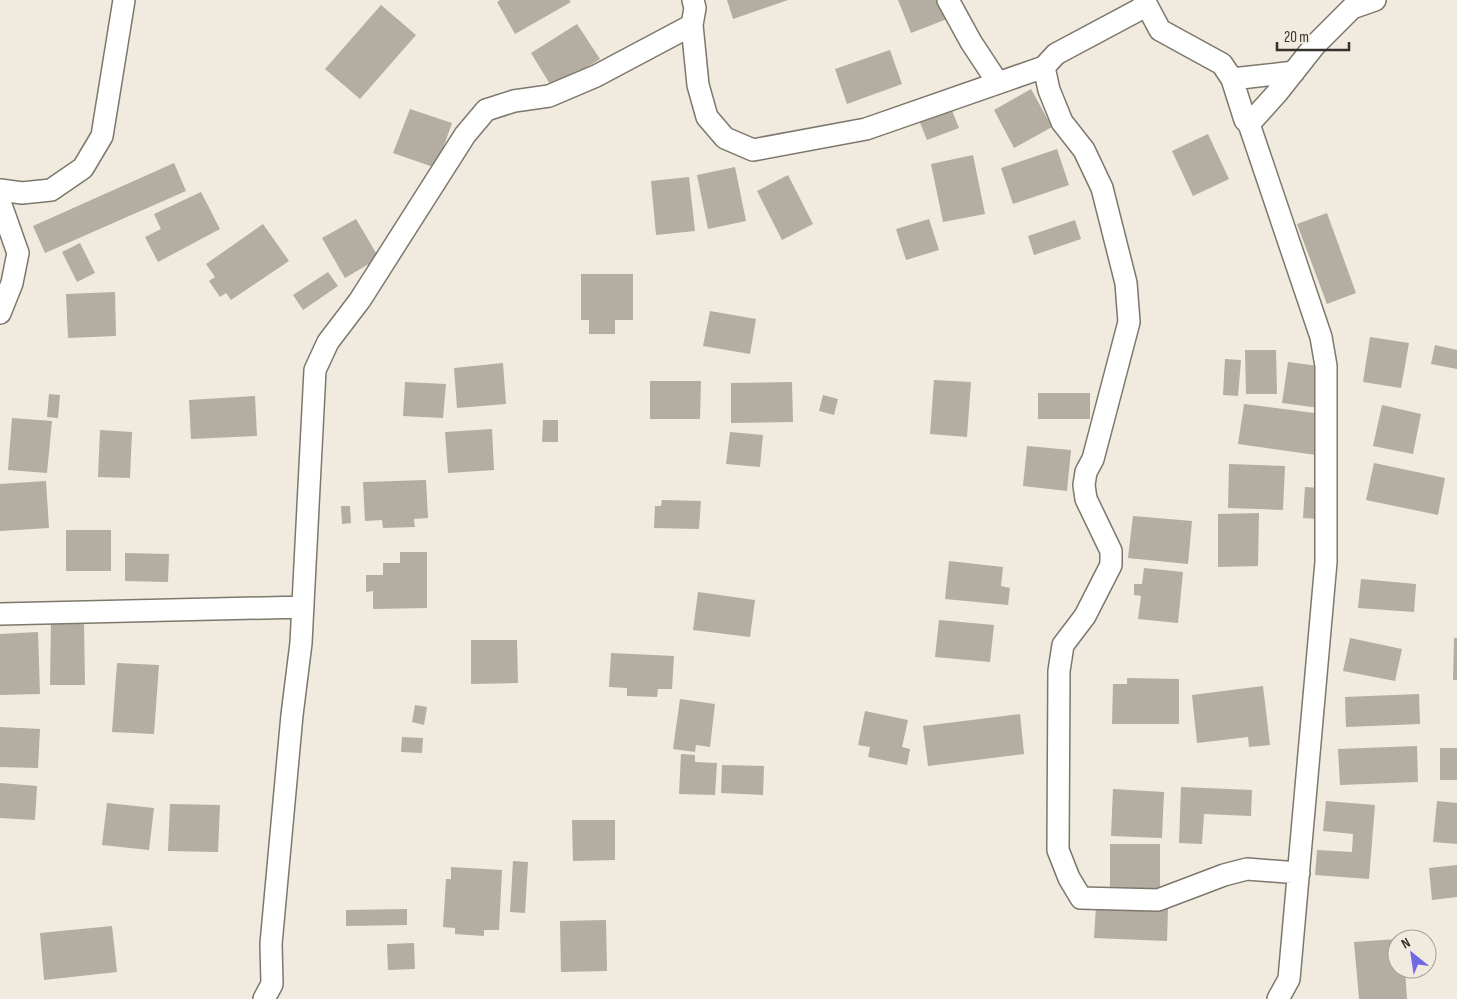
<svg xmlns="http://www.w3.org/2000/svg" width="1457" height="999" viewBox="0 0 1457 999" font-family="'Sofia Sans Condensed',sans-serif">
	<rect width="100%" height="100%" fill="#f1eade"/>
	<path fill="#b3ada2" d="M 500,0 L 569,0 L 571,2 L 515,34 L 497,2 Z
		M 727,0 L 788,0 L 733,19 Z
		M 898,0 L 940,0 L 947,19 L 911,33 Z
		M 381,5 L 416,35 L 360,99 L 325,69 Z
		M 577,24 L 600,59 L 553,89 L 531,53 Z
		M 890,50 L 902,84 L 847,104 L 835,69 Z
		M 1031,89 L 1052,127 L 1014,148 L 994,110 Z
		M 951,108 L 959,128 L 927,140 L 919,120 Z
		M 410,109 L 452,123 L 436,168 L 393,153 Z
		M 1208,134 L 1229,179 L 1193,196 L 1172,151 Z
		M 1057,149 L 1069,185 L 1013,204 L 1001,168 Z
		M 973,155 L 985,214 L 943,222 L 931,164 Z
		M 174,163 L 186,191 L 45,253 L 33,226 Z
		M 735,167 L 746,221 L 708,229 L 697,175 Z
		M 788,175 L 813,224 L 782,240 L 757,191 Z
		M 689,177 L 695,231 L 656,235 L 651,181 Z
		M 201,192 L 220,229 L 158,262 L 145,237 L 161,229 L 154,214 Z
		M 1327,213 L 1356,293 L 1327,304 L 1297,224 Z
		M 356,219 L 379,258 L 345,278 L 322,238 Z
		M 929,219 L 939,250 L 906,260 L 896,229 Z
		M 1075,220 L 1081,239 L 1034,255 L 1028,236 Z
		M 263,224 L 289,261 L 231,300 L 226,293 L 220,297 L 209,281 L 215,277 L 206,264 Z
		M 80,243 L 95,273 L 77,282 L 62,252 Z
		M 328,272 L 338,286 L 303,310 L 293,295 Z
		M 581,274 L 633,274 L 633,320 L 615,320 L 615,334 L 589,334 L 589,320 L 581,320 Z
		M 115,292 L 116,336 L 68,338 L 66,294 Z
		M 710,311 L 756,319 L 750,354 L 703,346 Z
		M 1370,337 L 1409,343 L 1401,388 L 1363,382 Z
		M 1435,345 L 1457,350 L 1457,369 L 1431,364 Z
		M 1245,350 L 1276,350 L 1277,394 L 1246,394 Z
		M 1225,359 L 1241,360 L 1238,396 L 1223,395 Z
		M 1288,362 L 1326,367 L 1320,408 L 1282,403 Z
		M 503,363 L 506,404 L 457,408 L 454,368 Z
		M 934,380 L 971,382 L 967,437 L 930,434 Z
		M 650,381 L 701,381 L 700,419 L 650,419 Z
		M 405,382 L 446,384 L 443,418 L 403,416 Z
		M 792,382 L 793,422 L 731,423 L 731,383 Z
		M 1038,393 L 1090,393 L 1090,419 L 1038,419 Z
		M 49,394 L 60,395 L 58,418 L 47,417 Z
		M 823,395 L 838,399 L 834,415 L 819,411 Z
		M 255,396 L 257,436 L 191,439 L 189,400 Z
		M 1244,404 L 1322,414 L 1316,455 L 1238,444 Z
		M 1382,405 L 1421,414 L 1413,454 L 1373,446 Z
		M 12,418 L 52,421 L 47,473 L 8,470 Z
		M 543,420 L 558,420 L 558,442 L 542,442 Z
		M 492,429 L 494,470 L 448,473 L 445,432 Z
		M 100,430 L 132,432 L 130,478 L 98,477 Z
		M 730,432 L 763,435 L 760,467 L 726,464 Z
		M 1027,446 L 1071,450 L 1067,491 L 1023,486 Z
		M 1374,463 L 1445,478 L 1438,515 L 1366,500 Z
		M 1229,464 L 1285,466 L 1283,510 L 1228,508 Z
		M 426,480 L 428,518 L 414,519 L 415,527 L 383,528 L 382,520 L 365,521 L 363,482 Z
		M 46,481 L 49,528 L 0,531 L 0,484 Z
		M 1305,487 L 1320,488 L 1318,519 L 1303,518 Z
		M 662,500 L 701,501 L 699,529 L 654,528 L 655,506 L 661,506 Z
		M 341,506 L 350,506 L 351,523 L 342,524 Z
		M 1259,513 L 1258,566 L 1218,567 L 1218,514 Z
		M 1133,516 L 1192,521 L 1188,564 L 1128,558 Z
		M 66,530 L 111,530 L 111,571 L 66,571 Z
		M 400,552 L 427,552 L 427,608 L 373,609 L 373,591 L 366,592 L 366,575 L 383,575 L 383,563 L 400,563 Z
		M 125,553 L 169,554 L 168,582 L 125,581 Z
		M 949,561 L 1003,567 L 1001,586 L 1010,588 L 1008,605 L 945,599 Z
		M 1144,568 L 1183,572 L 1178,623 L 1138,619 L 1141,596 L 1134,595 L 1134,584 L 1142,584 Z
		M 1361,579 L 1416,584 L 1414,612 L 1358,608 Z
		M 698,592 L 755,600 L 750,637 L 693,630 Z
		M 939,620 L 994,625 L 990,662 L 935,657 Z
		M 51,621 L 84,621 L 85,685 L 50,685 Z
		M 38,632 L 40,694 L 0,695 L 0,634 Z
		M 1350,638 L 1402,649 L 1395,681 L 1343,671 Z
		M 1454,638 L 1457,638 L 1457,680 L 1453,680 Z
		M 471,640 L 517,640 L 518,683 L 471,684 Z
		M 611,653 L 674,656 L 672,689 L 658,689 L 657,697 L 627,696 L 627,688 L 609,687 Z
		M 117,663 L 159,665 L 154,734 L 112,732 Z
		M 1127,678 L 1179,679 L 1179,724 L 1112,724 L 1113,684 L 1127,684 Z
		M 1263,686 L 1270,745 L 1249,747 L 1248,737 L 1197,743 L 1192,695 Z
		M 1419,694 L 1420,724 L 1346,727 L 1345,697 Z
		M 680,699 L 715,704 L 710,747 L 696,745 L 695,752 L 673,749 Z
		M 415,705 L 427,707 L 424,725 L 412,722 Z
		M 865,711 L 908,720 L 902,747 L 910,749 L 907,765 L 868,757 L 870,747 L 858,745 Z
		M 1020,714 L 1024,754 L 928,766 L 923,726 Z
		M 0,727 L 40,729 L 38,768 L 0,767 Z
		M 402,737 L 423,738 L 422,753 L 401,752 Z
		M 1417,746 L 1418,782 L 1340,785 L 1338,749 Z
		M 1440,748 L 1457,748 L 1457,780 L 1440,780 Z
		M 681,754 L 695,755 L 695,762 L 717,763 L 715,795 L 679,794 Z
		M 722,765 L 764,766 L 763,795 L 721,793 Z
		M 0,783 L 37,786 L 35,820 L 0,818 Z
		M 1181,787 L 1252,790 L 1251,816 L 1204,814 L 1202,844 L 1179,843 Z
		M 1113,789 L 1164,792 L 1162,838 L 1111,836 Z
		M 1326,801 L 1375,805 L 1369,879 L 1315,875 L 1317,850 L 1352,852 L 1353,834 L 1323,831 Z
		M 1437,801 L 1457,803 L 1457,844 L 1433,842 Z
		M 107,803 L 154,808 L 149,850 L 102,845 Z
		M 170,804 L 220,805 L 218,852 L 168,851 Z
		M 572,820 L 615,820 L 615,860 L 573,861 Z
		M 1110,844 L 1160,844 L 1160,897 L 1110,896 Z
		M 513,861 L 528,862 L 525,913 L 510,912 Z
		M 1457,865 L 1457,897 L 1432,900 L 1429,868 Z
		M 451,867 L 502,870 L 499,930 L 484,930 L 484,936 L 455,934 L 455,928 L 443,927 L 446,879 L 451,879 Z
		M 1096,906 L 1168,909 L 1167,941 L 1094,938 Z
		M 407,909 L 407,925 L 346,926 L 346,910 Z
		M 606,920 L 607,971 L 561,972 L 560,921 Z
		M 112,926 L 117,972 L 44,980 L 40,933 Z
		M 1397,939 L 1397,969 L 1405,969 L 1407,999 L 1359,999 L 1354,942 Z
		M 414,943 L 415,969 L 388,970 L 387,944 Z"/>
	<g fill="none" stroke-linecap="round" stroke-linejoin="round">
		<g stroke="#7d776c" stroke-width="24">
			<path id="street" d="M 693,0 L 695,8 L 692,25 L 698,85 L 707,117 L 725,138 L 753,150 L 866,129 L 1044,67
				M 948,0 L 971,42 L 998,83
				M 1144,0 L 1160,30 L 1222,64 L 1232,79 L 1245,120 L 1249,124 L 1321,337 L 1326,366 L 1326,562 L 1289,979 L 1278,999
				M 1146,6 L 1056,54 L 1044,67 L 1049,90 L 1062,122 L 1084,150 L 1102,188 L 1126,283 L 1129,322 L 1093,459 L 1086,472 L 1084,485 L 1086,499 L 1111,551 L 1111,565 L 1085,616 L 1063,645 L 1059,671 L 1058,850 L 1069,878 L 1081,898 L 1158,900 L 1224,875 L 1247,869 L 1299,873
				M 1232,79 L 1294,72
				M 1249,124 L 1277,93 L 1315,45 L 1352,8 L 1375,0
				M 0,190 L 22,193 L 51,190 L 83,168 L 102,136 L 124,0
				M 0,202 L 18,253 L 12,283 L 0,313
				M 0,614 L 303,607
				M 264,999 L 272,984 L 271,944 L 292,715 L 301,643 L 315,370 L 328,342 L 360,300 L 465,135 L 486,110 L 514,101 L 549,96 L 596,76 L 692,25"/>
		</g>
		<use href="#street" stroke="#fff" stroke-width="21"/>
	</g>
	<g transform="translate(1412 954) rotate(330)"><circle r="24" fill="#f1eade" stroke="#a6a098"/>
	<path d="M0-4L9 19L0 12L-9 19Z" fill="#6f6ae4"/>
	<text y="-8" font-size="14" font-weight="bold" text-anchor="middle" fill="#35322e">N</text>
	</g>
	<path d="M1277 42v8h72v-8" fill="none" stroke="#35322e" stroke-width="2.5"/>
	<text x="1284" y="42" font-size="15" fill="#35322e" stroke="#f1eade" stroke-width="4" paint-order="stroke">20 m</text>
</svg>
